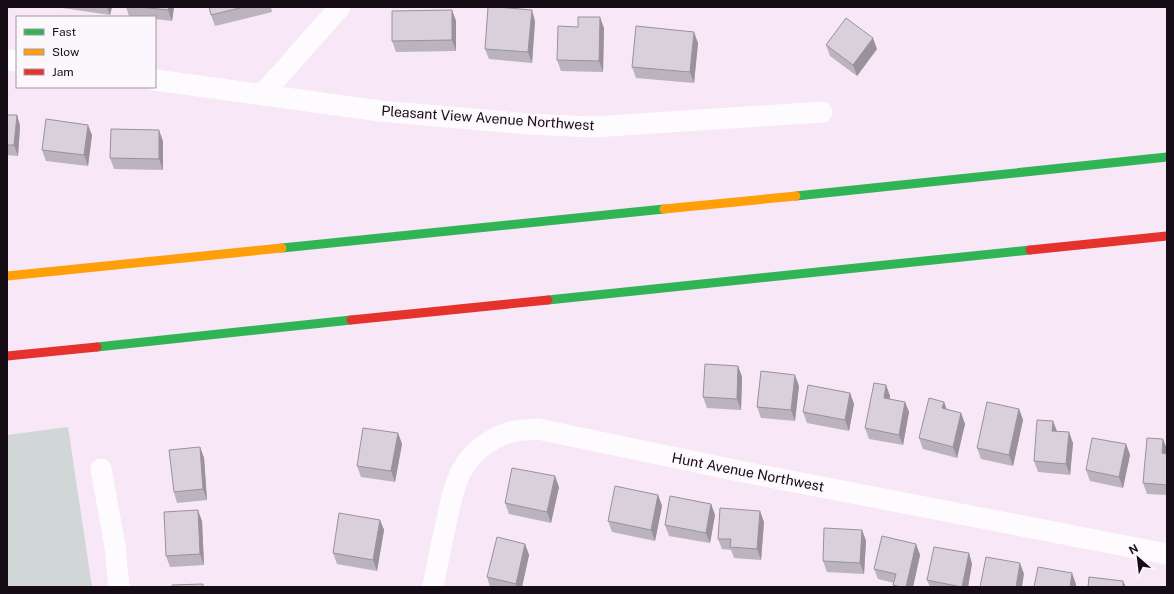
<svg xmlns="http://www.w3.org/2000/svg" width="1174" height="594" viewBox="0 0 1174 594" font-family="'Public Sans',sans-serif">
	<rect width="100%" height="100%" fill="#f7e7f7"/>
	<path fill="#d1d7d7" d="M 68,427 L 92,587 L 7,587 L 7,435 Z"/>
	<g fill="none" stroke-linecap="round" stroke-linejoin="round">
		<path stroke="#fefbfe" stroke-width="21" d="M 7,60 L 17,61
			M 155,80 L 380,111 L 529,124 L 593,127 L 822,112
			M 262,95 L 340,7
			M 101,469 L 115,546 L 119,587
			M 433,587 C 437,566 441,545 446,524 C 455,479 462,449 510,432 C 519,430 529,430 538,429 L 734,470 L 1167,554"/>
		<path stroke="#30b455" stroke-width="9" d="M 796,196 L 1167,157
			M 282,248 L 664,209
			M 548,300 L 1030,250
			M 97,347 L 351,320"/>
		<path stroke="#ff9f0a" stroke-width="9" d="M 664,209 L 796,196
			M 7,276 L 282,248"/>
		<path stroke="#e5322d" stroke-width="9" d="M 1030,250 L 1167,236
			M 351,320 L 548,300
			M 7,356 L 97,347"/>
	</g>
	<path fill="#bbb3bd" d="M 63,7 L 112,7 L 110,15 L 63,8 Z
		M 126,7 L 174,7 L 172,21 L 155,19 L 155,17 L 129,16 Z
		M 209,7 L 271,7 L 272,12 L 215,26 L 211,15 Z
		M 452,10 L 456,21 L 456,51 L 396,52 L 392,41 Z
		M 535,21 L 532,63 L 489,59 L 485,49 Z
		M 578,27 L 604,28 L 603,72 L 561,71 L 557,60 Z
		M 698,43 L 694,83 L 636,78 L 632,67 Z
		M 826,45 L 877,49 L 857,76 L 830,56 Z
		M 7,115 L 17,115 L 20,126 L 18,156 L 7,155 Z
		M 92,135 L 88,166 L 46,161 L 42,150 Z
		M 163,141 L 163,170 L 114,169 L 110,158 Z
		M 738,366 L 742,377 L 741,410 L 707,408 L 703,397 Z
		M 886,385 L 890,396 L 890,399 L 905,402 L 909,412 L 903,445 L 869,439 L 865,428 Z
		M 799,386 L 795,421 L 761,418 L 757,407 Z
		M 850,393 L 854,404 L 849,431 L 807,423 L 803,412 Z
		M 944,402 L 947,410 L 961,413 L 965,424 L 957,458 L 923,449 L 919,438 Z
		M 1019,409 L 1023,420 L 1013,466 L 981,459 L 977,448 Z
		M 1053,421 L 1057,431 L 1073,443 L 1070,475 L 1038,472 L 1034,461 Z
		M 398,433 L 402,444 L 395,482 L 361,477 L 357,466 Z
		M 1126,444 L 1130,455 L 1123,488 L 1090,481 L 1086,470 Z
		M 200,447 L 204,458 L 207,500 L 177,503 L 174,492 Z
		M 1167,449 L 1167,495 L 1147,494 L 1143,483 Z
		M 559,487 L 551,523 L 509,514 L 505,503 Z
		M 658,495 L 662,506 L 655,541 L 612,532 L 608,521 Z
		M 711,504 L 715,515 L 710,543 L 669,536 L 665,525 Z
		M 380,520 L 384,530 L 377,571 L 337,564 L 333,553 Z
		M 202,521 L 204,565 L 170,567 L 166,556 Z
		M 764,522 L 761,560 L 734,558 L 731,550 L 722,549 L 718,539 Z
		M 862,530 L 866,541 L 864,574 L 827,572 L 823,561 Z
		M 525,544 L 529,555 L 522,587 L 490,587 L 487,577 Z
		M 916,544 L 920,555 L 913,587 L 894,587 L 893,585 L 894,583 L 878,579 L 874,569 Z
		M 969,553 L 972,564 L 968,587 L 930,587 L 927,580 Z"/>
	<path fill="#99929a" d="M 107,7 L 112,7 L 110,15 Z
		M 169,7 L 174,7 L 172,21 L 168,10 Z
		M 452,10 L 456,21 L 456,51 L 452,40 Z
		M 532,10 L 535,21 L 532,63 L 528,52 Z
		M 600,17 L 604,28 L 603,72 L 599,61 Z
		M 694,32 L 698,43 L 694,83 L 690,72 Z
		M 873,38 L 877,49 L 857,76 L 853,65 Z
		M 17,115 L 20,126 L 18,156 L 14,145 Z
		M 88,125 L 92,135 L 88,166 L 84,155 Z
		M 159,130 L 163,141 L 163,170 L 159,159 Z
		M 738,366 L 742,377 L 741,410 L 737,399 Z
		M 795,375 L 799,386 L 795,421 L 791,410 Z
		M 886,385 L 890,396 L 888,409 L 884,398 Z
		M 850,393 L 854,404 L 849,431 L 845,420 Z
		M 905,402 L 909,412 L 903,445 L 899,435 Z
		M 944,402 L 948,413 L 942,408 Z
		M 1019,409 L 1023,420 L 1013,466 L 1009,455 Z
		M 961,413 L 965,424 L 957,458 L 953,447 Z
		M 1053,421 L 1057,432 L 1052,431 Z
		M 1069,432 L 1073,443 L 1070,475 L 1066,464 Z
		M 398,433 L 402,444 L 395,482 L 391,471 Z
		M 1163,439 L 1167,449 L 1166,464 L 1162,453 Z
		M 1126,444 L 1130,455 L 1123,488 L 1119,477 Z
		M 200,447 L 204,458 L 207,500 L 203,489 Z
		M 555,476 L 559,487 L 551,523 L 547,512 Z
		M 658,495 L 662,506 L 655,541 L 651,530 Z
		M 711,504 L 715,515 L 710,543 L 706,533 Z
		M 198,510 L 202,521 L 204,565 L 200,554 Z
		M 760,511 L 764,522 L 761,560 L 757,549 Z
		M 380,520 L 384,530 L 377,571 L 373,560 Z
		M 862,530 L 866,541 L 864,574 L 860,563 Z
		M 525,544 L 529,555 L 522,587 L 517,587 L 516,584 Z
		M 916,544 L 920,555 L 913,587 L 906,587 Z
		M 969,553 L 972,564 L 968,587 L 962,587 Z
		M 1020,563 L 1024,574 L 1022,587 L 1016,587 Z
		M 1072,573 L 1076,584 L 1076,587 L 1070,587 Z
		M 1123,581 L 1126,587 L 1123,587 Z"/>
	<path fill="#dad0dc" stroke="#99929a" d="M 139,7 L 169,7 L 168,10 Z
		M 209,7 L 244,7 L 211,15 Z
		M 488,7 L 497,7 L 532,10 L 528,52 L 485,49 Z
		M 452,10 L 452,40 L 392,41 L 392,11 Z
		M 578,17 L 600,17 L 599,61 L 557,60 L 558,26 L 578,27 Z
		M 846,18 L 873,38 L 853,65 L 826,45 Z
		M 636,26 L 694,32 L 690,72 L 632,67 Z
		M 7,115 L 17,115 L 14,145 L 7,145 Z
		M 46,119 L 88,125 L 84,155 L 42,150 Z
		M 111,129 L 159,130 L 159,159 L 110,158 Z
		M 705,364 L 738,366 L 737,399 L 703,397 Z
		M 761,371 L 795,375 L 791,410 L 757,407 Z
		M 874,383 L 886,385 L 884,398 L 905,402 L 899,435 L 865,428 Z
		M 808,385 L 850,393 L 845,420 L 803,412 Z
		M 929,398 L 944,402 L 942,408 L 961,413 L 953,447 L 919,438 Z
		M 987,402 L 1019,409 L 1009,455 L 977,448 Z
		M 1037,420 L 1053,421 L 1052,431 L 1069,432 L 1066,464 L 1034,461 Z
		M 363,428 L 398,433 L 391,471 L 357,466 Z
		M 1092,438 L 1126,444 L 1119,477 L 1086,470 Z
		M 1147,438 L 1163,439 L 1162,453 L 1167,454 L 1167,485 L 1143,483 Z
		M 200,447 L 203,489 L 174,492 L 169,450 Z
		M 512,468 L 555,476 L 547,512 L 505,503 Z
		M 615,486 L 658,495 L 651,530 L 608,521 Z
		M 670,496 L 711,504 L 706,533 L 665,525 Z
		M 720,508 L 760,511 L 757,549 L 730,547 L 731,539 L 718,539 Z
		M 198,510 L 200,554 L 166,556 L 164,512 Z
		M 339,513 L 380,520 L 373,560 L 333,553 Z
		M 824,528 L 862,530 L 860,563 L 823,561 Z
		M 882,536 L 916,544 L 906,587 L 901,587 L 893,585 L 896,574 L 874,569 Z
		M 497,537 L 525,544 L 516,584 L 487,577 Z
		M 934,547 L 969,553 L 962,587 L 927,580 Z
		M 986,557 L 1020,563 L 1016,587 L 980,587 Z
		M 1038,567 L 1072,573 L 1070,587 L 1034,587 Z
		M 1089,577 L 1123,581 L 1123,587 L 1088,587 Z
		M 203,584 L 203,587 L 172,587 L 172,585 Z"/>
	<g text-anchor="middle" stroke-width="4" stroke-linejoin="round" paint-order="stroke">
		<g font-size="14" fill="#150c15" stroke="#fcf7fc">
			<text transform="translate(488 118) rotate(4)" y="5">Pleasant View Avenue Northwest</text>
			<text transform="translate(748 472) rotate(11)" y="5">Hunt Avenue Northwest</text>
		</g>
	</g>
	<rect width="1174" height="594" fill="none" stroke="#150c15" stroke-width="16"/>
	<rect x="16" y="16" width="140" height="72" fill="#fcf7fc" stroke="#a099a0"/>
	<rect x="24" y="29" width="20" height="6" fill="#30b455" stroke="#a099a0"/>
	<text x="52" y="36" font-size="12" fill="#150c15">Fast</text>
	<rect x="24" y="49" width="20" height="6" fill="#ff9f0a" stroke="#a099a0"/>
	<text x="52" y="56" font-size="12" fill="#150c15">Slow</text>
	<rect x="24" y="69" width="20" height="6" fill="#e5322d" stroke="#a099a0"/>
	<text x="52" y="76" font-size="12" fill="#150c15">Jam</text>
	<g transform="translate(1138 558) rotate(332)" stroke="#fcf7fc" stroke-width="3" paint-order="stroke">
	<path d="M0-3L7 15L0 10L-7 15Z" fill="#150c15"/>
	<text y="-6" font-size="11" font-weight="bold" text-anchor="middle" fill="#150c15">N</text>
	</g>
</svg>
